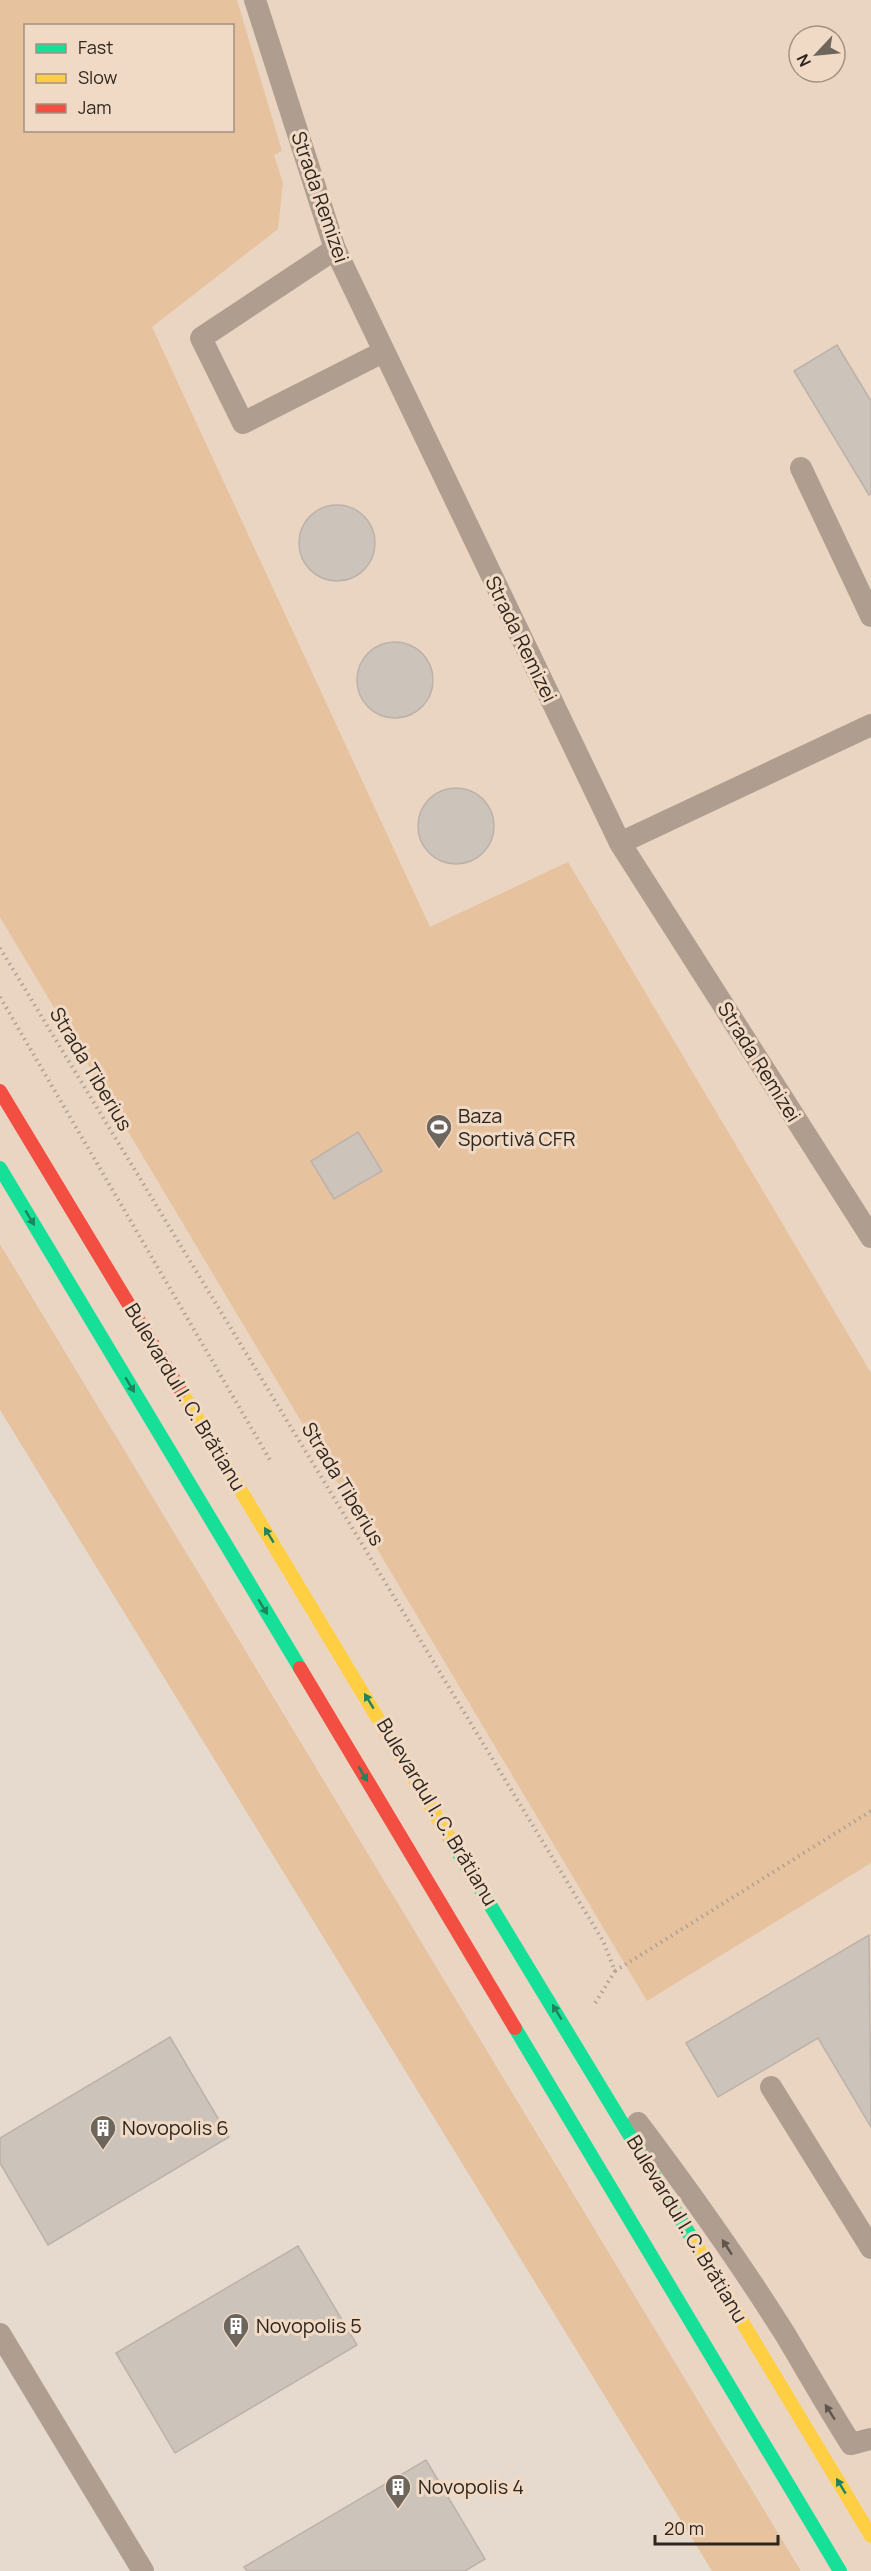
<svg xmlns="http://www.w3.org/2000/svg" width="871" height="2571" viewBox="0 0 871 2571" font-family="Manrope,sans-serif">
	<rect width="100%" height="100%" fill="#e6dacf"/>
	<path fill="#ead5c2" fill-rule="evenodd" d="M 0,0 L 871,0 L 871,2571 L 802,2571 L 0,1243 ZM 26,26 L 232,26 L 232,130 L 26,130 ZM 799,36 L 835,36 L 835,72 L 799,72 Z"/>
	<path fill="#e7c29e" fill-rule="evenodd" d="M 0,0 L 237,0 L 282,151 L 274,155 L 283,183 L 278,229 L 152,327 L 430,927 L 568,862 L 871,1373 L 871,1863 L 647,2001 L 0,917 ZM 26,26 L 232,26 L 232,130 L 26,130 Z
		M 0,1244 L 801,2571 L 712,2571 L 0,1410 Z"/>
	<path fill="#ccc3ba" stroke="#bcb2aa" stroke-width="1.5" d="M 837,345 L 871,401 L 871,494 L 869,495 L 794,371 Z
		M299 543a38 38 0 1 1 76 0a38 38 0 1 1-76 0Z
		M357 680a38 38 0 1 1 76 0a38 38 0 1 1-76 0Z
		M418 826a38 38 0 1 1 76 0a38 38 0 1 1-76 0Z
		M 358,1132 L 382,1171 L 334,1199 L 311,1161 Z
		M 869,1935 L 871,2127 L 818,2038 L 718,2097 L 686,2043 Z
		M 170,2037 L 229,2137 L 48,2245 L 0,2163 L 0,2138 Z
		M 298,2246 L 357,2345 L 175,2453 L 116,2353 Z
		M 426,2460 L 485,2559 L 465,2571 L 247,2571 L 244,2567 Z"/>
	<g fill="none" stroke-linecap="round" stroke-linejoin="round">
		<path stroke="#aea195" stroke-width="4" stroke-dasharray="1.5 4.5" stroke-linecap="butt" d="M 0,948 L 603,1941 L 615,1971 L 594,2005
			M 0,997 L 270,1460
			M 615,1971 L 871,1811"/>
		<path stroke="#af9e90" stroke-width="22" d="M 255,0 L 335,249 L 620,843 L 871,1237
			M 335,249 L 201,338 L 243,423 L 383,352
			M 801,468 L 871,616
			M 620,843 L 871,725
			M 771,2087 L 871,2248
			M 638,2123 C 690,2192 739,2261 785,2334 C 807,2371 828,2408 851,2444 L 871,2439
			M 0,2334 L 143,2571"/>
		<path stroke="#16e098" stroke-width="14" d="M 0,1168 L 300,1668
			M 449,1837 L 693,2240
			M 515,2028 L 840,2571"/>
		<path stroke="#ffcf43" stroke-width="14" d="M 181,1391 L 449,1837
			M 693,2240 L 871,2536"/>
		<path stroke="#f24e42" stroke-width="14" d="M 0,1091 L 181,1391
			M 300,1668 L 515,2028"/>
	</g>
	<defs><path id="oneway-solid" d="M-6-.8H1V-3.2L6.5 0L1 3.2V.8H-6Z" transform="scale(1.5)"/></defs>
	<g fill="#22835b">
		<use href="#oneway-solid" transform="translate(30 1218) rotate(59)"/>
		<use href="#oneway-solid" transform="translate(130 1385) rotate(59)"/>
		<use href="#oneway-solid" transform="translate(269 1535) rotate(-121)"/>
		<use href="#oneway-solid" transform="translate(263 1607) rotate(59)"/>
		<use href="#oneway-solid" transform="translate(369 1701) rotate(-121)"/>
		<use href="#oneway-solid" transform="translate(363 1774) rotate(59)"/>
		<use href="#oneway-solid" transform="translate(557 2012) rotate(-121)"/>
		<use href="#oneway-solid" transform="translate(841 2486) rotate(-121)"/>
	</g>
	<g fill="#62564c">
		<use href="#oneway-solid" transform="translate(727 2247) rotate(-123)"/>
		<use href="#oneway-solid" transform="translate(830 2412) rotate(-123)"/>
	</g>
	<defs>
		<g id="stadium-pin" transform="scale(1.35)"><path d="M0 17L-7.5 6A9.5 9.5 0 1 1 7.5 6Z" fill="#6e655c" stroke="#f0dac5"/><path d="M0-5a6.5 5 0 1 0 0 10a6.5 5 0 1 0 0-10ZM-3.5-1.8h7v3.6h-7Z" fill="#fff"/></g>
		<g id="building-pin" transform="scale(1.35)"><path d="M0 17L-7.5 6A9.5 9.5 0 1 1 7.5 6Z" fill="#6e655c" stroke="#f0dac5"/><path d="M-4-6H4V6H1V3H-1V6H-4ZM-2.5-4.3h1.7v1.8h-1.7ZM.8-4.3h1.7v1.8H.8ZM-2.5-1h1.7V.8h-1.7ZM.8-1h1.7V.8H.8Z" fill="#fff"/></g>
	</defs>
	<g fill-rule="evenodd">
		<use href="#stadium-pin" x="439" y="1127"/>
		<use href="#building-pin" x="103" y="2128"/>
		<use href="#building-pin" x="236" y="2326"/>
		<use href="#building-pin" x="398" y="2487"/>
	</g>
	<g text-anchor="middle" stroke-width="6" stroke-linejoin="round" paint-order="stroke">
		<g font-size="20" fill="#2e261e" stroke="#f0dac5">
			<text transform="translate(320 197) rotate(71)" y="7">Strada Remizei</text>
			<text transform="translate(521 639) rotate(64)" y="7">Strada Remizei</text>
			<text transform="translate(759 1062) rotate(58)" y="7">Strada Remizei</text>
			<text transform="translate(91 1069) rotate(59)" y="7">Strada Tiberius</text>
			<text transform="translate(185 1397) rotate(59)" y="7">Bulevardul I. C. Brătianu</text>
			<text transform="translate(343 1484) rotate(59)" y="7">Strada Tiberius</text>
			<text transform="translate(437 1812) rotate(59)" y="7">Bulevardul I. C. Brătianu</text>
			<text transform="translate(687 2229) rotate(59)" y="7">Bulevardul I. C. Brătianu</text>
		</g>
		<g font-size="20" fill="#2e261e" stroke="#f0dac5" text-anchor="start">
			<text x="458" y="1123">Baza<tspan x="458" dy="23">Sportivă CFR</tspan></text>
			<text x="122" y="2135">Novopolis 6</text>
			<text x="256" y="2333">Novopolis 5</text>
			<text x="418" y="2494">Novopolis 4</text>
		</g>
	</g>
	<rect x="24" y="24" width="210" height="108" fill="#f0dac5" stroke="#a29282" stroke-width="1.5"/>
	<rect x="36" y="44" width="30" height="9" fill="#16e098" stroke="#a29282" stroke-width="1.5"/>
	<text x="78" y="54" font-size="18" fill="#2e261e">Fast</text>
	<rect x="36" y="74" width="30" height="9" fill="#ffcf43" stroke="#a29282" stroke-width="1.5"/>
	<text x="78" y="84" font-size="18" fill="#2e261e">Slow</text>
	<rect x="36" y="104" width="30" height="9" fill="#f24e42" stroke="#a29282" stroke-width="1.5"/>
	<text x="78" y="114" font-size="18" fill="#2e261e">Jam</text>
	<g transform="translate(817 54) rotate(244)"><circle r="28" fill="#f0dac5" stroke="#a29282" stroke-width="1.5"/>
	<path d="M0-4.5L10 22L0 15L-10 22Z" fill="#6e655c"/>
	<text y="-9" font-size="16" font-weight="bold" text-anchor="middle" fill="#2e261e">N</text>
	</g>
	<path d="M655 2535v9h123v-9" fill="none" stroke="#2e261e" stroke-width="3"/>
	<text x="664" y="2535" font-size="18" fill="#2e261e" stroke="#f0dac5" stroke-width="4.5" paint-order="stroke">20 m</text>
</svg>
